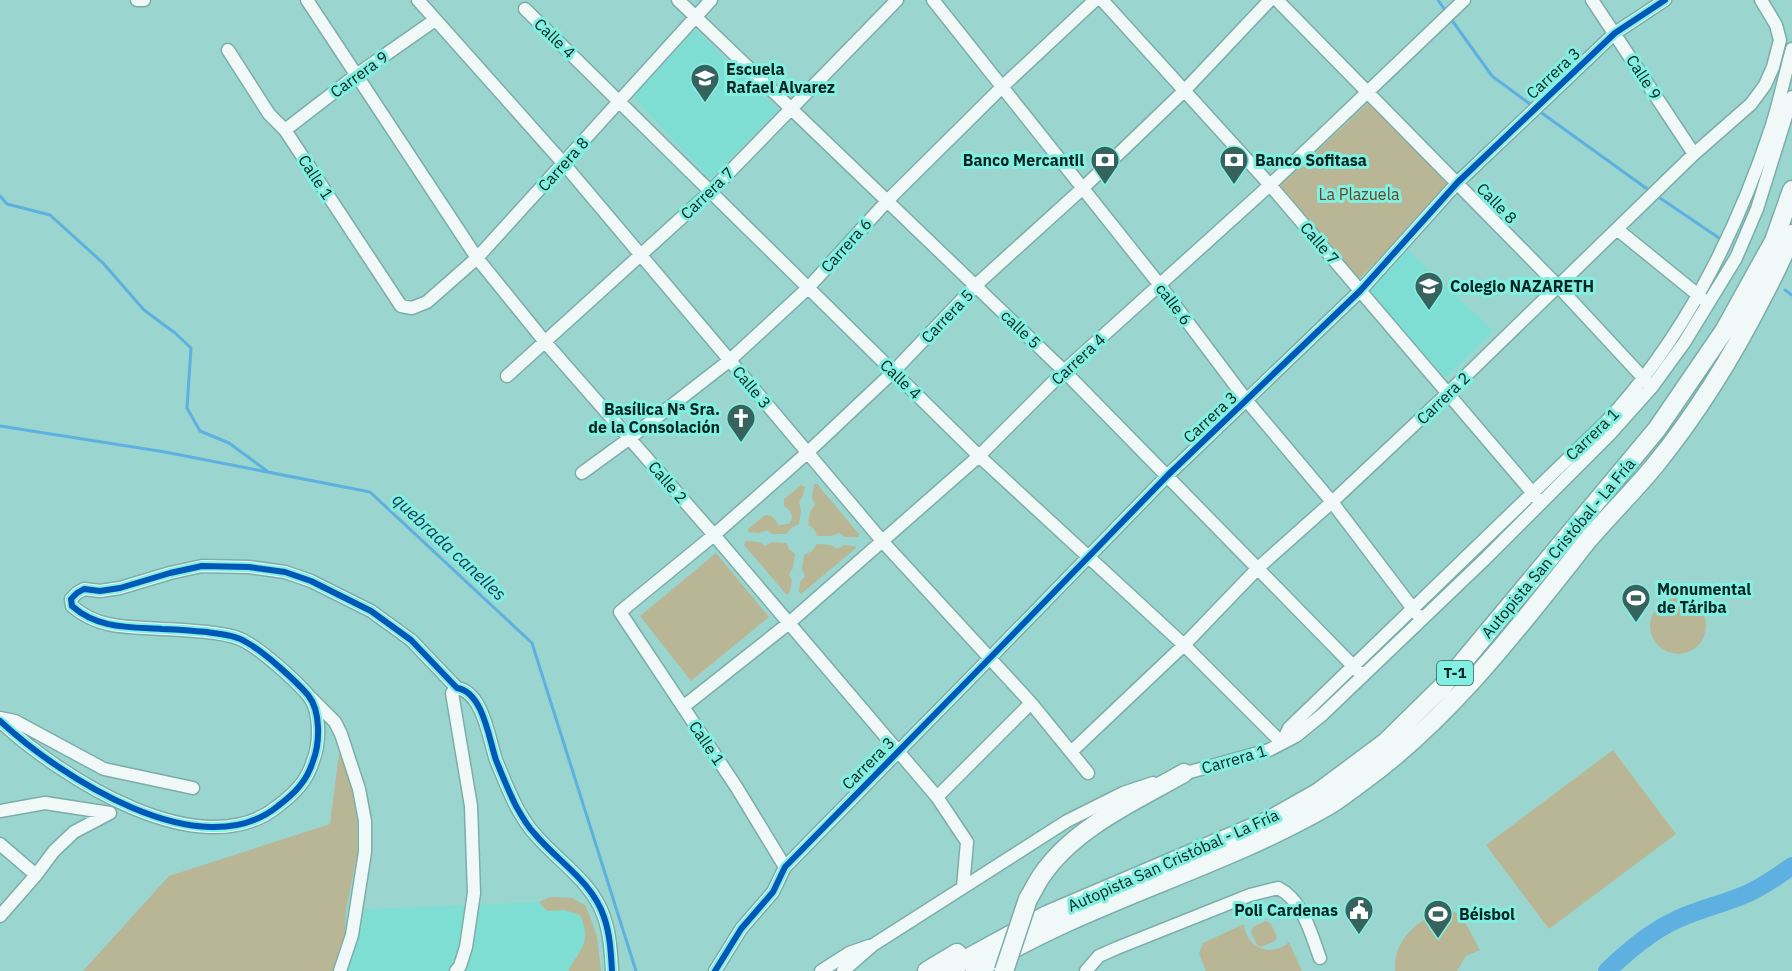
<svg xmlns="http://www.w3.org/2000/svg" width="1792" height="971" viewBox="0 0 1792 971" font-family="'IBM Plex Sans',sans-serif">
	<rect width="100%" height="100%" fill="#9ad6cf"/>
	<path fill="#7fded3" d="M 695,30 L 778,110 L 710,179 L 633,97 Z
		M 1407,249 L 1493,331 L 1446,378 L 1368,291 Z
		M 539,902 L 547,911 L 564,910 L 580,915 L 587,932 L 583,946 L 568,971 L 338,971 L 345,934 L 346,910 Z"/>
	<path fill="#b9b695" d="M 1369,102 L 1451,185 L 1357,281 L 1276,190 Z
		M 814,484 L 817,484 L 859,534 L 858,537 L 845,537 L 839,533 L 831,536 L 817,536 L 814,529 L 808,525 L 810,511 L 815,505 L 812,498 Z
		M 801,485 L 805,487 L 803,496 L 799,502 L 801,510 L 799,524 L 792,527 L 786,534 L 772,534 L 767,530 L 759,533 L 748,532 L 748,529 L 765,515 L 772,516 L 779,525 L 789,524 C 795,517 791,510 784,506 L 784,499 Z
		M 746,541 L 759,542 L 765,546 L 772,542 L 786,543 L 789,549 L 795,554 L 793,568 L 789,574 L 792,581 L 789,594 L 786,594 L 744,545 Z
		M 817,544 L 831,545 L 837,549 L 844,545 L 855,546 L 856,548 L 801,594 L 799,592 L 800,582 L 805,576 L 802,569 L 804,555 L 812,551 Z
		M 716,553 L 769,617 L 691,681 L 640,616 Z
		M1650 626a28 28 0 1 1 56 0a28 28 0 1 1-56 0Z
		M 1613,750 L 1676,834 L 1549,929 L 1486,845 Z
		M 339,753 L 346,769 L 352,789 L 357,821 L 357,855 L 346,910 L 345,934 L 338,971 L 83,971 L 169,876 L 330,824 Z
		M 550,897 L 572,898 L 586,906 L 597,936 L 601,971 L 568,971 C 581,947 592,943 580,915 L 564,910 L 547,911 L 539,902 Z
		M 1445,909 C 1463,909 1472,937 1480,950 L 1466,956 L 1457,971 L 1395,971 C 1393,939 1418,920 1445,909 Z
		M 1266,921 L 1271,924 L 1277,937 L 1275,941 L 1261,947 L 1257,945 L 1251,932 L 1253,927 Z
		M 1244,924 C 1246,948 1271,958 1289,942 L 1302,971 L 1206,971 L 1199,953 L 1203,943 Z"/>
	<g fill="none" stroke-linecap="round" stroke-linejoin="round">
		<path stroke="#5eb0e0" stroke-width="3" d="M 1438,0 L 1447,13
			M 1451,19 L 1492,76 L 1534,107
			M 1539,111 L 1650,191
			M 0,196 L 7,204 L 50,215 L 103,263 L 144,310 L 175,333 L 191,348 L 187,408 L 200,431 L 229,443 L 267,471
			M 1660,198 L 1719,238
			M 1785,290 L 1792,295
			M 0,426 L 165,452 L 370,492 L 532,643 L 636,971"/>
		<path stroke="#5eb0e0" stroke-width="18" d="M 1607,971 C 1628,951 1651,931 1678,919 C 1699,909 1723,904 1744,895 C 1761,888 1777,877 1792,866"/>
		<g stroke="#7dada8" stroke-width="15">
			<path id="minor" d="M 137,0 L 144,0
				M 307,0 L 477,258 L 545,342 L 714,535 L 937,797 L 967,842 L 963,887
				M 418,0 L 564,164 L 883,542 L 1031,703 L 1088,773
				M 678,0 L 1064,371 L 1363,676
				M 933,0 L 1159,284 L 1247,401 L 1332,502 L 1417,614
				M 1102,0 L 1270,185 L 1537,498
				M 1277,0 L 1557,285 L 1648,383
				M 1592,0 L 1694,154
				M 525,9 L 979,456 L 1184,645 L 1282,743
				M 228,50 L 269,114 L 285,130 L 401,306 L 412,308 L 427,302 L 477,258 L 711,0
				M 285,130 L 355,76 L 435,20
				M 1618,230 L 1703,299
				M 507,376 L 710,192 L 897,0
				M 582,473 L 630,438 L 730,360 L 808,288 L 888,200 L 1002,87 L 1095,0
				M 311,698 L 335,722 L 341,734 L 359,789 L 365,821 L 365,852 L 352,935 L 340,971
				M 683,707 L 789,623 L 979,456 L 1064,371 L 1270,185 L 1464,0
				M 0,718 L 15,721 L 104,769 L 193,788
				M 0,721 C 59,776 201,869 278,806 C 295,793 307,781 313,761 C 320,743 321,711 308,695 C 295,680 264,652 246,642 C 235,635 220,634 207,632 C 192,631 177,629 162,629 C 129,627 98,629 72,606 L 71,599 L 77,593 L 84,589 L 100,591 L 120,588 L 170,573 L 202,566 L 249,567 L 285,572 L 311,581 L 371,611 L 411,640 L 457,688 C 483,692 489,739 496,760 C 502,775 509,792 516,806 C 521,815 527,826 534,833 C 557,861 592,881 604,917 C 610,934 611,953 612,971
				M 1282,743 L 1289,728 L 1605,423 C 1683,340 1737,232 1772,125 C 1780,100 1785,74 1792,49
				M 1071,752 L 1184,645 L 1258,568 L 1332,502 L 1448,393 L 1694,154 L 1751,104 L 1765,85 L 1773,67 L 1780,40 L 1776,25 L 1761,0
				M 1179,775 L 1269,750 L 1296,736 L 1323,714 L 1485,559 L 1610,434 L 1652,387 L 1684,343 L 1736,258 L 1757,209 L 1792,97
				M 937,797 L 1031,703
				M 0,811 L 45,803 L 110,813
				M 0,844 L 36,875
				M 785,867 L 737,788 L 620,612 L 714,535 L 807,453 L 893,372 L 976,285 L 1083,188 L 1184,91 L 1270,0
				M 0,916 L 36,875 L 54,851 L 74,832 L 110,813
				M 456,971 L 460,966 L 466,947 L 474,893 L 471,806 L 452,693 L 457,688
				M 715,971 L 741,929 L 773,892 L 785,867 L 990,658 L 1168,475 L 1360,291 L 1458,182 L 1615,33 L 1665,0
				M 821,971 L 849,953 L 869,946
				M 843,971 L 873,945 L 1067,821 L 1123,793 L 1153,783
				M 1086,971 L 1099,956 L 1117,948 L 1250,895 L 1278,888 C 1303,900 1311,934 1320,958"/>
		</g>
		<g stroke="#7dada8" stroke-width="21">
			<path id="highway" d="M 1028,899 C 1033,891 1037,882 1042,875 C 1075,827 1135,801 1184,773
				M 927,971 L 957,953
				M 948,971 L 968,958 L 1047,915 L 1268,821 L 1319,792 L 1386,742 L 1442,687 L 1657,429 L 1724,331 L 1774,241 L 1792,190
				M 975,971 C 1085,902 1214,871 1326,807 C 1337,801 1348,792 1359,784 C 1450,719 1519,627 1588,540 C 1610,514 1635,490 1656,464 C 1698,412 1733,355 1763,296 C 1774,275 1784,255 1792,234"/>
		</g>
		<use href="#minor" stroke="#f0f9f8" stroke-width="12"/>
		<use href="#highway" stroke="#f0f9f8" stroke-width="18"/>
		<g stroke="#7dada8" stroke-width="21" stroke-linecap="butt">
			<path id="highway-bridge" d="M 1004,971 L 1028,899"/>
		</g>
		<use href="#highway-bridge" stroke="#f0f9f8" stroke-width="18"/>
		<g stroke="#82efe1" stroke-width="10">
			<path id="cycleway" d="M 0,721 C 59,776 201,869 278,806 C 295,793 307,781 313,761 C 320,743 321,711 308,695 C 295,680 264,652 246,642 C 235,635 220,634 207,632 C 192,631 177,629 162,629 C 129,627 98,629 72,606 L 71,599 L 77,593 L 84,589 L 100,591 L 120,588 L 170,573 L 202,566 L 249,567 L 285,572 L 311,581 L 371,611 L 411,640 L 457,688 C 483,692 489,739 496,760 C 502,775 509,792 516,806 C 521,815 527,826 534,833 C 557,861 592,881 604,917 C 610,934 611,953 612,971
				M 715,971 L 741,929 L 773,892 L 785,867 L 990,658 L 1168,475 L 1360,291 L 1458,182 L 1615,33 L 1665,0"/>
		</g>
		<use href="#cycleway" stroke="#0057b8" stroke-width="6"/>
	</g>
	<defs>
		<g id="school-pin" transform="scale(1.5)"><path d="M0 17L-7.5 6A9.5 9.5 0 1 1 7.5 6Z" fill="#37635f" stroke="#82efe1"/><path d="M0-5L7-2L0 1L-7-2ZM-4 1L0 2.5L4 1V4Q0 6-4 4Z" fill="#fff"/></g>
		<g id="bank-pin" transform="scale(1.5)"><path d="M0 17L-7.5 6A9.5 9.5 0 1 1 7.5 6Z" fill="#37635f" stroke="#82efe1"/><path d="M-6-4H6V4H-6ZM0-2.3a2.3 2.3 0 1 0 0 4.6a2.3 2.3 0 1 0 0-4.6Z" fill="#fff"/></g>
		<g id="university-pin" transform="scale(1.5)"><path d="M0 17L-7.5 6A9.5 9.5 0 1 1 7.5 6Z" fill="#37635f" stroke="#82efe1"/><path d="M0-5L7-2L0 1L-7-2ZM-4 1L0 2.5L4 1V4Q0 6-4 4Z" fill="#fff"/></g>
		<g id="church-pin" transform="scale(1.5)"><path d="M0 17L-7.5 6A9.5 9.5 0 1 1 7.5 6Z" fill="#37635f" stroke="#82efe1"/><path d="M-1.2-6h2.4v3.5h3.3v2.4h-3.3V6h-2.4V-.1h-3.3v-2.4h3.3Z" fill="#fff"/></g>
		<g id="stadium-pin" transform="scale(1.5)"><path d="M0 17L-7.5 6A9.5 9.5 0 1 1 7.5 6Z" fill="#37635f" stroke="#82efe1"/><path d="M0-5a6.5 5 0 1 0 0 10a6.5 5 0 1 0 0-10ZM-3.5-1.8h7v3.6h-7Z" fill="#fff"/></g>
		<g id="civic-pin" transform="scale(1.5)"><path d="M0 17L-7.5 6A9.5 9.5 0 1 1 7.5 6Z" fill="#37635f" stroke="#82efe1"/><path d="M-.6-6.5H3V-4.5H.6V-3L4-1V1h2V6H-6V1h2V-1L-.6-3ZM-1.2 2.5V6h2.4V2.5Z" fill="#fff"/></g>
	</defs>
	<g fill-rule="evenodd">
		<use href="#school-pin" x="705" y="78"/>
		<use href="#bank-pin" x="1105" y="160"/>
		<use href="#bank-pin" x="1234" y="160"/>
		<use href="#university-pin" x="1429" y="286"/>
		<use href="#church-pin" x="741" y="418"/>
		<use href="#stadium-pin" x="1636" y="598"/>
		<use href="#civic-pin" x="1359" y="910"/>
		<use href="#stadium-pin" x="1438" y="914"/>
	</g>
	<g text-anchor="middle" stroke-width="6" stroke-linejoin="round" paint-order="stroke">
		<rect fill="#82efe1" stroke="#28625b" stroke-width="1.5" x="1437" y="661" width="36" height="24" rx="4.5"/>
		<g font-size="15" font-weight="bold" fill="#012522">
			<text x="1455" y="678">T-1</text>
		</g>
		<g font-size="16" fill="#012522" stroke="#82efe1">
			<text transform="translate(555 38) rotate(44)" y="6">Calle 4</text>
			<text transform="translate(1553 73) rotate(-43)" y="6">Carrera 3</text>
			<text transform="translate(359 74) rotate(-36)" y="6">Carrera 9</text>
			<text transform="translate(1644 77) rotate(57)" y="6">Calle 9</text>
			<text transform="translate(563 164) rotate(-48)" y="6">Carrera 8</text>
			<text transform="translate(316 177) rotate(57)" y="6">Calle 1</text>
			<text transform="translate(707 193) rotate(-44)" y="6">Carrera 7</text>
			<text transform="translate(1497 203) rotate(46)" y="6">Calle 8</text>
			<text transform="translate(1320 243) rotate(49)" y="6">Calle 7</text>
			<text transform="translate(846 245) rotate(-48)" y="6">Carrera 6</text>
			<text transform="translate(1174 304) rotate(53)" y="6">calle 6</text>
			<text transform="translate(947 316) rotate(-46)" y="6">Carrera 5</text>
			<text transform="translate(1021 329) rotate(44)" y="6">calle 5</text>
			<text transform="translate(1078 359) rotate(-43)" y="6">Carrera 4</text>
			<text transform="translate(901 379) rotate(44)" y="6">Calle 4</text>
			<text transform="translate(752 387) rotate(50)" y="6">Calle 3</text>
			<text transform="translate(1443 398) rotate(-44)" y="6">Carrera 2</text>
			<text transform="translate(1210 417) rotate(-43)" y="6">Carrera 3</text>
			<text transform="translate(1592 434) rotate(-44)" y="6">Carrera 1</text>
			<text transform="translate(668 482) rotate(49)" y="6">Calle 2</text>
			<text transform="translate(1558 548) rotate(-50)" y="6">Autopista San Cristóbal - La Fría</text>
			<text transform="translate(707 743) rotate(56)" y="6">Calle 1</text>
			<text transform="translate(1234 759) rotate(-16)" y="6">Carrera 1</text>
			<text transform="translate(868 763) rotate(-45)" y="6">Carrera 3</text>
			<text transform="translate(1173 860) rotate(-24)" y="6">Autopista San Cristóbal - La Fría</text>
		</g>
		<g font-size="16" font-weight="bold" fill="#012522" stroke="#82efe1" text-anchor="start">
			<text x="726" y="75">Escuela<tspan x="726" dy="18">Rafael Alvarez</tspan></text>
			<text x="1084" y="166" text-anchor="end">Banco Mercantil</text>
			<text x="1255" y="166">Banco Sofitasa</text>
			<text x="1450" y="292">Colegio NAZARETH</text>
			<text x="720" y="415" text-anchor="end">Basílica Nª Sra.<tspan x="720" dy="18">de la Consolación</tspan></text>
			<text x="1657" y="595">Monumental<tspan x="1657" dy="18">de Táriba</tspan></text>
			<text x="1338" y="916" text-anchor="end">Poli Cardenas</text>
			<text x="1459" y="920">Béisbol</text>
		</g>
		<g font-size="16" fill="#664624" stroke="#82efe1">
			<text x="1359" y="200">La Plazuela</text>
		</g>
		<g font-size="18" font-style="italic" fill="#143956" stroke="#82efe1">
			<text transform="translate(449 547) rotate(43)" y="6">quebrada canelles</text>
		</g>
	</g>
</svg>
